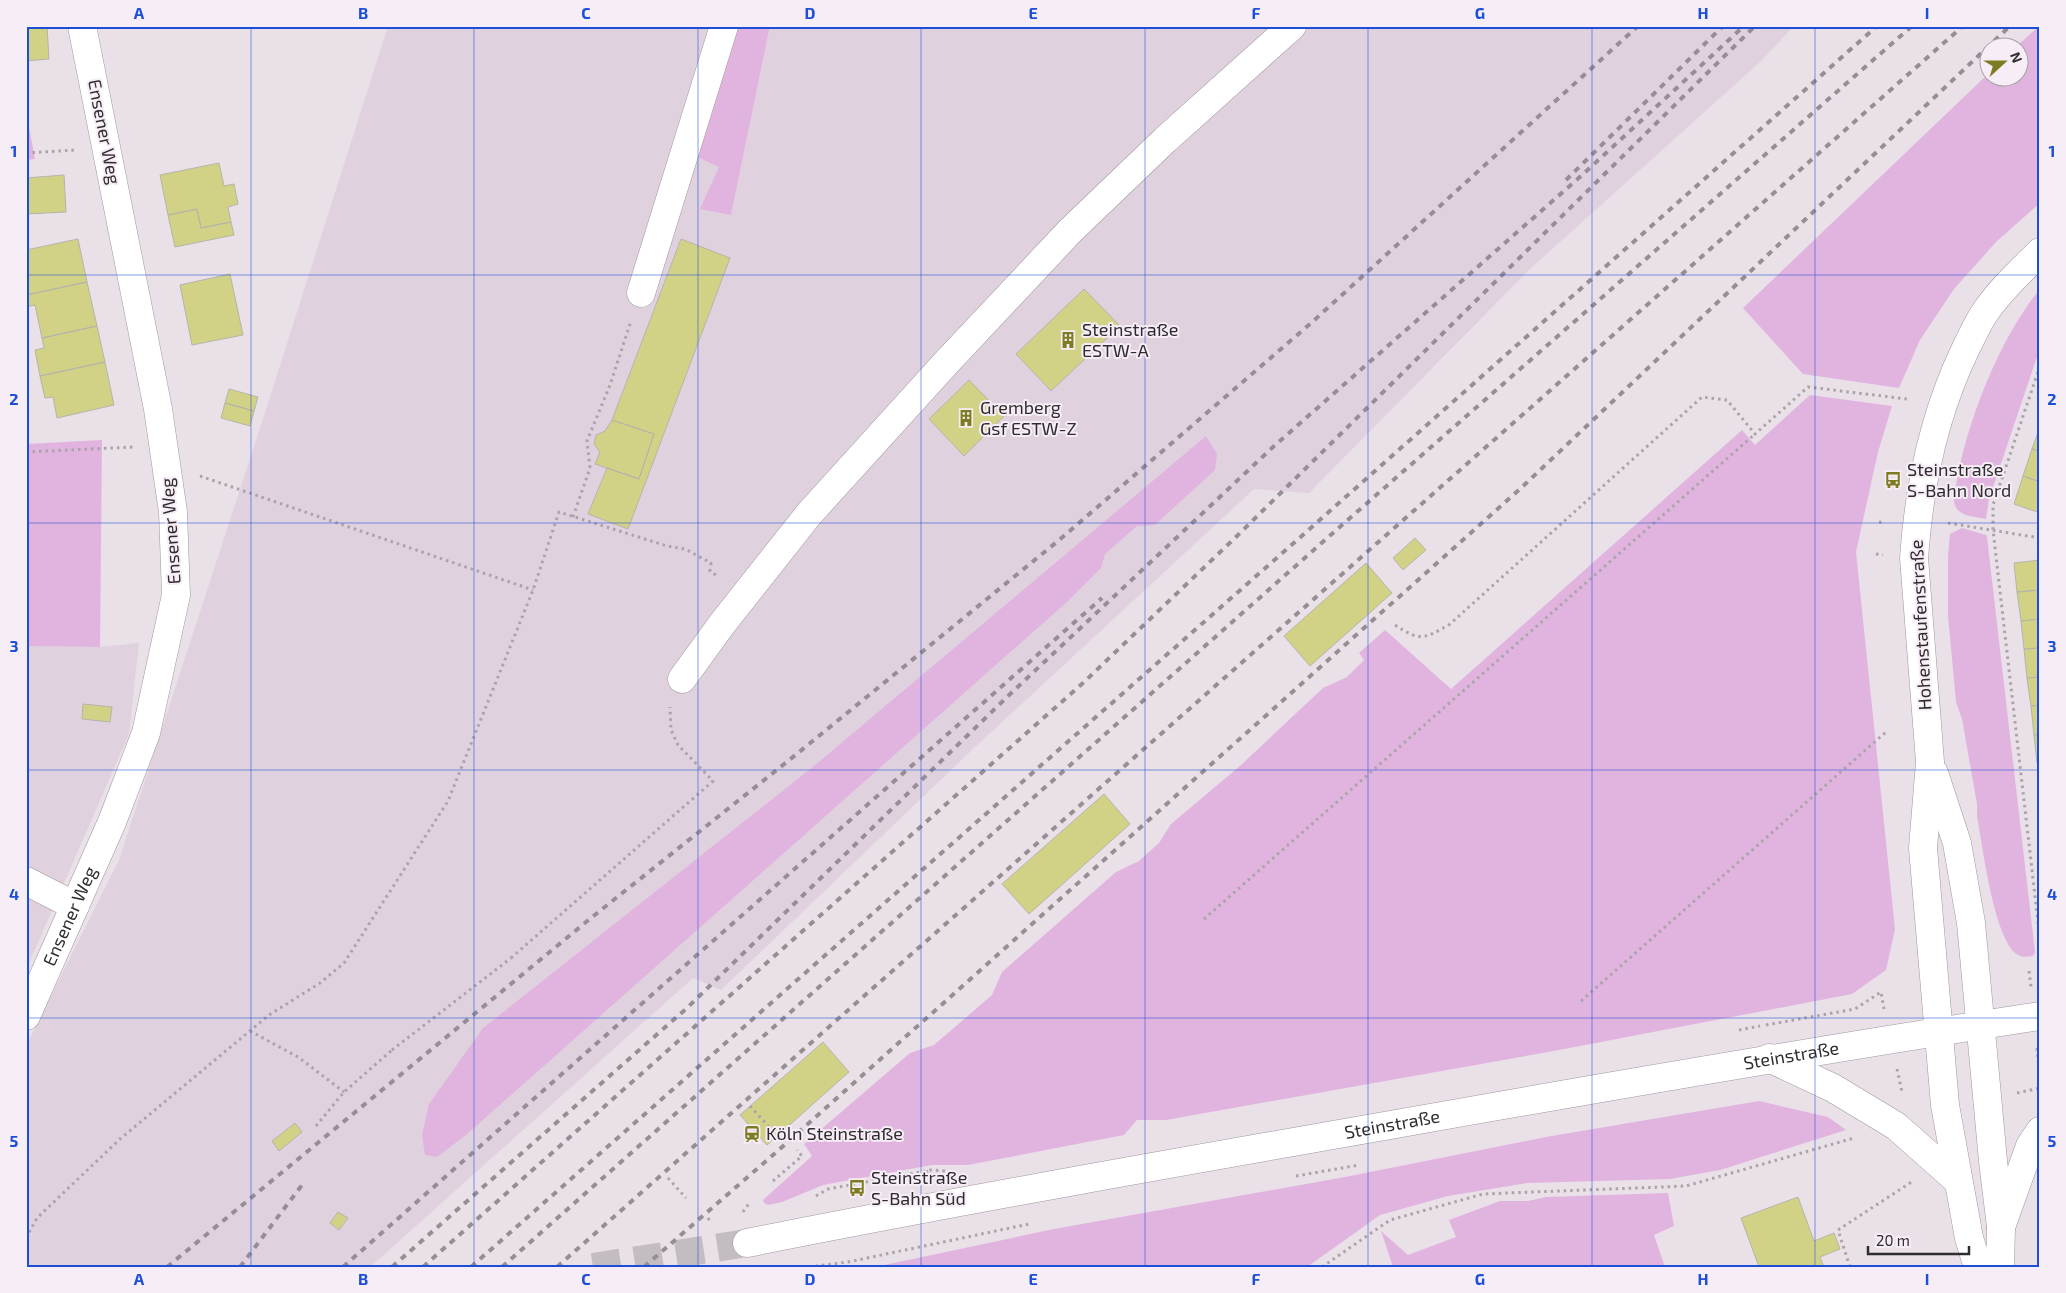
<svg xmlns="http://www.w3.org/2000/svg" width="2066" height="1293" viewBox="0 0 2066 1293" font-family="'Exo 2',sans-serif">
	<rect width="100%" height="100%" fill="#e9e0e8"/>
	<path fill="#e0d1df" d="M 388,26 L 731,26 L 719,167 L 731,215 L 770,26 L 1794,26 L 1760,62 L 1531,268 L 1309,493 L 1254,489 L 974,748 L 721,990 L 693,978 L 370,1267 L 26,1267 L 26,1046 L 119,860 L 263,419 Z
		M 139,643 L 129,734 L 26,970 L 26,646 L 100,647 Z"/>
	<path fill="#e1b4df" d="M 731,26 L 770,26 L 731,215 L 700,209 L 719,167 L 691,154 Z
		M 2039,26 L 2040,203 L 1996,242 L 1954,289 L 1920,340 L 1899,388 L 1803,374 L 1743,308 L 1988,74 L 1988,78 L 2018,78 L 2018,48 L 2016,47 Z
		M 26,111 L 35,159 L 26,160 Z
		M 2040,289 L 2040,348 L 1989,499 L 1986,519 C 1973,516 1957,517 1954,502 C 1960,437 1998,339 2040,289 Z
		M 1810,395 L 1892,406 L 1878,452 L 1856,552 L 1895,929 L 1886,970 L 1852,994 L 1559,1050 L 1166,1120 L 1137,1120 L 1124,1135 L 968,1165 L 932,1165 L 823,1185 L 782,1202 L 768,1205 L 764,1203 L 763,1200 L 812,1156 L 804,1144 L 910,1053 L 934,1045 L 992,995 L 1002,972 L 1116,872 L 1139,861 L 1159,843 L 1171,824 L 1240,766 L 1323,688 L 1347,677 L 1364,660 L 1359,653 L 1385,630 L 1451,689 L 1742,430 L 1755,445 Z
		M 1206,436 L 1217,454 L 1215,470 L 1155,525 L 1137,526 L 1105,554 L 1101,568 L 1068,601 L 466,1135 L 437,1157 L 425,1155 L 422,1135 L 429,1104 L 483,1028 L 814,766 Z
		M 102,440 L 100,647 L 26,646 L 26,444 Z
		M 1962,528 L 1986,535 L 1987,537 L 2035,952 L 2033,956 C 2027,957 2021,958 2015,953 C 1993,932 1983,848 1977,816 L 1977,804 L 1962,719 L 1956,702 L 1948,616 L 1948,556 L 1950,534 Z
		M 1759,1101 L 1828,1117 L 1846,1130 L 1720,1170 L 1670,1179 L 1527,1183 L 1448,1196 L 1380,1215 L 1307,1267 L 875,1267 L 1054,1229 L 1345,1177 L 1546,1137 Z
		M 1668,1193 L 1674,1226 L 1654,1235 L 1665,1267 L 1393,1267 L 1381,1231 L 1408,1255 L 1456,1237 L 1449,1220 L 1500,1201 L 1528,1201 L 1546,1197 Z"/>
	<path fill="#d2d287" stroke="#b4b5aa" d="M 26,26 L 47,26 L 49,59 L 26,61 Z
		M 219,163 L 224,186 L 234,184 L 238,204 L 228,207 L 231,222 L 201,228 L 197,209 L 168,215 L 160,175 Z
		M 64,175 L 66,212 L 26,214 L 26,178 Z
		M 197,209 L 201,228 L 231,222 L 234,235 L 175,247 L 168,215 Z
		M 78,239 L 87,282 L 26,295 L 26,250 Z
		M 681,239 L 730,258 L 628,529 L 588,514 L 607,468 L 639,479 L 654,434 L 612,420 Z
		M 230,274 L 243,335 L 192,345 L 180,285 Z
		M 87,282 L 97,326 L 42,338 L 35,305 L 26,307 L 26,295 Z
		M 1084,289 L 1120,326 L 1051,391 L 1016,354 Z
		M 97,326 L 105,362 L 40,376 L 35,350 L 44,348 L 42,338 Z
		M 105,362 L 114,405 L 57,418 L 53,397 L 45,398 L 40,376 Z
		M 969,380 L 1004,416 L 964,456 L 929,419 Z
		M 229,389 L 258,397 L 254,411 L 225,403 Z
		M 225,403 L 254,411 L 250,426 L 221,418 Z
		M 612,420 L 654,434 L 639,479 L 595,464 L 600,452 L 594,444 L 596,435 L 605,431 Z
		M 2040,427 L 2040,451 L 2032,449 Z
		M 2032,449 L 2040,451 L 2040,482 L 2023,476 Z
		M 2023,476 L 2040,482 L 2040,513 L 2014,504 Z
		M 1415,538 L 1426,550 L 1403,570 L 1393,558 Z
		M 2040,560 L 2040,590 L 2017,592 L 2014,563 Z
		M 1366,563 L 1392,593 L 1310,666 L 1284,636 Z
		M 2040,590 L 2040,619 L 2021,621 L 2017,592 Z
		M 2040,619 L 2040,648 L 2024,649 L 2021,621 Z
		M 2040,648 L 2040,677 L 2027,678 L 2024,649 Z
		M 2040,677 L 2040,705 L 2031,706 L 2027,678 Z
		M 83,704 L 112,707 L 110,722 L 82,719 Z
		M 2040,705 L 2040,734 L 2034,735 L 2031,706 Z
		M 2040,734 L 2040,763 L 2037,763 L 2034,735 Z
		M 1104,794 L 1130,824 L 1029,914 L 1002,884 Z
		M 823,1042 L 849,1072 L 767,1145 L 740,1115 Z
		M 295,1123 L 302,1132 L 279,1151 L 272,1141 Z
		M 1798,1197 L 1814,1241 L 1834,1233 L 1840,1249 L 1820,1257 L 1824,1267 L 1759,1267 L 1741,1218 Z
		M 338,1212 L 348,1218 L 339,1230 L 330,1223 Z"/>
	<g fill="none" stroke-linecap="round" stroke-linejoin="round">
		<path stroke="#c4bcc3" stroke-width="28" stroke-dasharray="28 14" stroke-linecap="butt" d="M 593,1267 L 747,1243"/>
		<g stroke="#9f969e" stroke-width="29">
			<g id="minor">
				<path d="M 641,293 L 724,26"/>
				<path d="M 682,679 L 722,624 L 809,514 L 945,364 L 1070,231 L 1165,140 L 1292,26"/>
				<path d="M 1934,773 L 1957,843 L 1971,923 L 1993,1161 L 2001,1227 L 2000,1267"/>
				<path d="M 26,881 L 75,906"/>
				<path id="s1" d="M 26,1016 L 112,822 L 146,733 L 176,595 L 173,512 L 158,409 L 82,26"/>
				<path d="M 1978,1267 L 1969,1238 L 1945,1105 L 1923,848 L 1930,762 L 1914,558 C 1919,485 1934,414 1966,348 C 1972,336 1978,322 1986,311 C 2001,289 2021,271 2040,252"/>
			</g>
		</g>
		<g stroke="#9f969e" stroke-width="29">
			<g id="major">
				<path d="M 1769,1058 L 1833,1088 L 1896,1126 L 1958,1181"/>
				<path d="M 2001,1227 L 2030,1146 L 2040,1131"/>
				<path id="s2" d="M 747,1243 C 963,1200 1179,1162 1396,1124 C 1610,1086 1825,1049 2040,1016"/>
			</g>
		</g>
		<path stroke="#aaa3a9" stroke-width="3" stroke-dasharray="2.5 4" stroke-linecap="butt" d="M 26,153 L 76,150
			M 2040,366 L 1993,505 L 1993,530 L 2040,940
			M 26,452 L 133,447
			M 200,476 L 533,590
			M 573,517 L 590,468 L 587,441 L 610,385 L 631,321
			M 1879,522 L 1884,523
			M 1948,523 L 2040,538
			M 1876,554 L 1883,555
			M 1395,625 C 1421,642 1424,639 1450,624 L 1702,397 L 1727,400 L 1755,434 L 1808,387 L 1907,399
			M 1204,919 L 1755,434
			M 511,958 L 713,781 L 678,745 L 671,730 L 670,707
			M 2029,971 L 2031,987
			M 1581,1001 L 1886,732
			M 1766,1025 L 1855,1009 L 1881,992 L 1884,1009
			M 1739,1030 L 1760,1026
			M 250,1031 L 298,1057 L 344,1092
			M 2037,1048 L 2040,1077
			M 1897,1069 L 1902,1092
			M 2017,1093 L 2040,1088
			M 750,1106 L 778,1137
			M 316,1126 L 344,1092 L 392,1050
			M 921,1175 L 928,1171
			M 1296,1176 L 1359,1165
			M 668,1178 L 686,1198
			M 773,1181 L 802,1156 L 797,1150
			M 816,1196 L 828,1189 L 931,1170 L 946,1171
			M 743,1212 L 750,1202
			M 708,1218 L 710,1221
			M 26,1238 L 37,1218 L 120,1139 L 269,1015 L 320,983 L 344,963 L 448,801 L 533,590 L 559,512 L 667,546 L 685,549 L 711,563 L 710,571 L 719,577
			M 809,1267 L 848,1262 L 1029,1224
			M 1322,1267 L 1390,1220 L 1483,1194 L 1686,1186 L 1854,1138
			M 1850,1267 L 1838,1230 L 1913,1181"/>
		<use href="#minor" stroke="#fff" stroke-width="28"/>
		<use href="#major" stroke="#fff" stroke-width="28"/>
		<path stroke="#958e94" stroke-width="4" stroke-dasharray="6 6" stroke-linecap="butt" d="M 1566,180 L 1723,26
			M 167,1267 L 591,918 L 798,753 L 1058,541 L 1310,324 L 1638,26
			M 240,1267 L 302,1185
			M 343,1267 L 1102,598
			M 392,1267 L 687,1008 L 1007,697 L 1273,447 L 1581,176 L 1744,26
			M 423,1267 L 1083,683 L 1238,535 L 1755,26
			M 471,1267 L 1296,541 L 1877,26
			M 502,1267 L 1342,525 L 1912,26
			M 557,1267 L 1963,26
			M 644,1267 L 773,1155 L 1520,489 L 2010,26"/>
		<path stroke="#aaa3a9" stroke-width="3" stroke-dasharray="2.5 4" stroke-linecap="butt" d="M 392,1050 L 511,958"/>
	</g>
	<path fill="none" stroke="#1d4ed8" stroke-width="1" stroke-opacity="0.55" d="M 251,26 L 251,1267M 474,26 L 474,1267M 698,26 L 698,1267M 921,26 L 921,1267M 1145,26 L 1145,1267M 1368,26 L 1368,1267M 1592,26 L 1592,1267M 1815,26 L 1815,1267M 26,275 L 2040,275M 26,523 L 2040,523M 26,770 L 2040,770M 26,1018 L 2040,1018"/>
	<defs>
		<g id="building-bare" transform="scale(1.35)"><path d="M-4-6H4V6H1V3H-1V6H-4ZM-2.5-4.3h1.7v1.8h-1.7ZM.8-4.3h1.7v1.8H.8ZM-2.5-1h1.7V.8h-1.7ZM.8-1h1.7V.8H.8Z" fill="#7e7c23" stroke="#f6edf6" stroke-width="2.5" paint-order="stroke"/></g>
		<g id="bus-bare" transform="scale(1.35)"><path d="M-5-6H5V4H4V6H2V4H-2V6H-4V4H-5ZM-3.5-4V0h7V-4ZM-3.5 1.2v1.5H-2V1.2ZM2 1.2v1.5H3.5V1.2Z" fill="#7e7c23" stroke="#f6edf6" stroke-width="2.5" paint-order="stroke"/></g>
		<g id="station-bare" transform="scale(1.35)"><path d="M-3-6H3Q5-6 5-4V2Q5 4 3 4L4.5 6H3L1.5 4h-3L-3 6H-4.5L-3 4Q-5 4-5 2V-4Q-5-6-3-6ZM-3.5-4v3h7v-3ZM-3.5 1v1.5H-2V1ZM2 1v1.5H3.5V1Z" fill="#7e7c23" stroke="#f6edf6" stroke-width="2.5" paint-order="stroke"/></g>
	</defs>
	<g fill-rule="evenodd">
		<use href="#building-bare" x="1068" y="340"/>
		<use href="#building-bare" x="966" y="418"/>
		<use href="#bus-bare" x="1893" y="480"/>
		<use href="#station-bare" x="752" y="1134"/>
		<use href="#bus-bare" x="857" y="1188"/>
	</g>
	<g text-anchor="middle" stroke-width="4" stroke-linejoin="round" paint-order="stroke">
		<g font-size="18" fill="#2f2c2f" stroke="#f6edf6">
			<text transform="translate(104 132) rotate(79)" y="6">Ensener Weg</text>
			<text transform="translate(171 531) rotate(-94)" y="6">Ensener Weg</text>
			<text transform="translate(1921 625) rotate(-93)" y="6">Hohenstaufenstraße</text>
			<text dy="6" stroke="none"><textPath href="#s1" startOffset="109">Ensener Weg</textPath></text>
			<text dy="6" stroke="none"><textPath href="#s2" startOffset="1061">Steinstraße</textPath></text>
			<text dy="6" stroke="none"><textPath href="#s2" startOffset="656">Steinstraße</textPath></text>
		</g>
		<g font-size="18" fill="#2f2c2f" stroke="#f6edf6" text-anchor="start">
			<text x="1082" y="336">Steinstraße<tspan x="1082" dy="21">ESTW-A</tspan></text>
			<text x="980" y="414">Gremberg<tspan x="980" dy="21">Gsf ESTW-Z</tspan></text>
			<text x="1907" y="476">Steinstraße<tspan x="1907" dy="21">S-Bahn Nord</tspan></text>
			<text x="766" y="1140">Köln Steinstraße</text>
			<text x="871" y="1184">Steinstraße<tspan x="871" dy="21">S-Bahn Süd</tspan></text>
		</g>
	</g>
	<rect width="2066" height="1293" fill="none" stroke="#f6edf6" stroke-width="55"/>
	<g transform="translate(2004 62) rotate(69)"><circle r="24" fill="#f6edf6" stroke="#a6a0a6"/>
	<path d="M0-4L9 19L0 12L-9 19Z" fill="#7e7c23"/>
	<text y="-8" font-size="14" font-weight="bold" text-anchor="middle" fill="#2f2c2f">N</text>
	</g>
	<path d="M1868 1246v8h101v-8" fill="none" stroke="#2f2c2f" stroke-width="2.5"/>
	<text x="1876" y="1246" font-size="15" fill="#2f2c2f" stroke="#f6edf6" stroke-width="4" paint-order="stroke">20 m</text>
	<rect x="28" y="28" width="2010" height="1238" fill="none" stroke="#1d4ed8" stroke-width="2"/>
	<g font-size="16" text-anchor="middle" font-weight="bold" fill="#1d4ed8">
		<text x="139" y="19">A</text>
		<text x="363" y="19">B</text>
		<text x="586" y="19">C</text>
		<text x="810" y="19">D</text>
		<text x="1033" y="19">E</text>
		<text x="1256" y="19">F</text>
		<text x="1480" y="19">G</text>
		<text x="1703" y="19">H</text>
		<text x="1927" y="19">I</text>
		<text x="14" y="157">1</text>
		<text x="2052" y="157">1</text>
		<text x="14" y="405">2</text>
		<text x="2052" y="405">2</text>
		<text x="14" y="652">3</text>
		<text x="2052" y="652">3</text>
		<text x="14" y="900">4</text>
		<text x="2052" y="900">4</text>
		<text x="14" y="1147">5</text>
		<text x="2052" y="1147">5</text>
		<text x="139" y="1285">A</text>
		<text x="363" y="1285">B</text>
		<text x="586" y="1285">C</text>
		<text x="810" y="1285">D</text>
		<text x="1033" y="1285">E</text>
		<text x="1256" y="1285">F</text>
		<text x="1480" y="1285">G</text>
		<text x="1703" y="1285">H</text>
		<text x="1927" y="1285">I</text>
	</g>
</svg>
